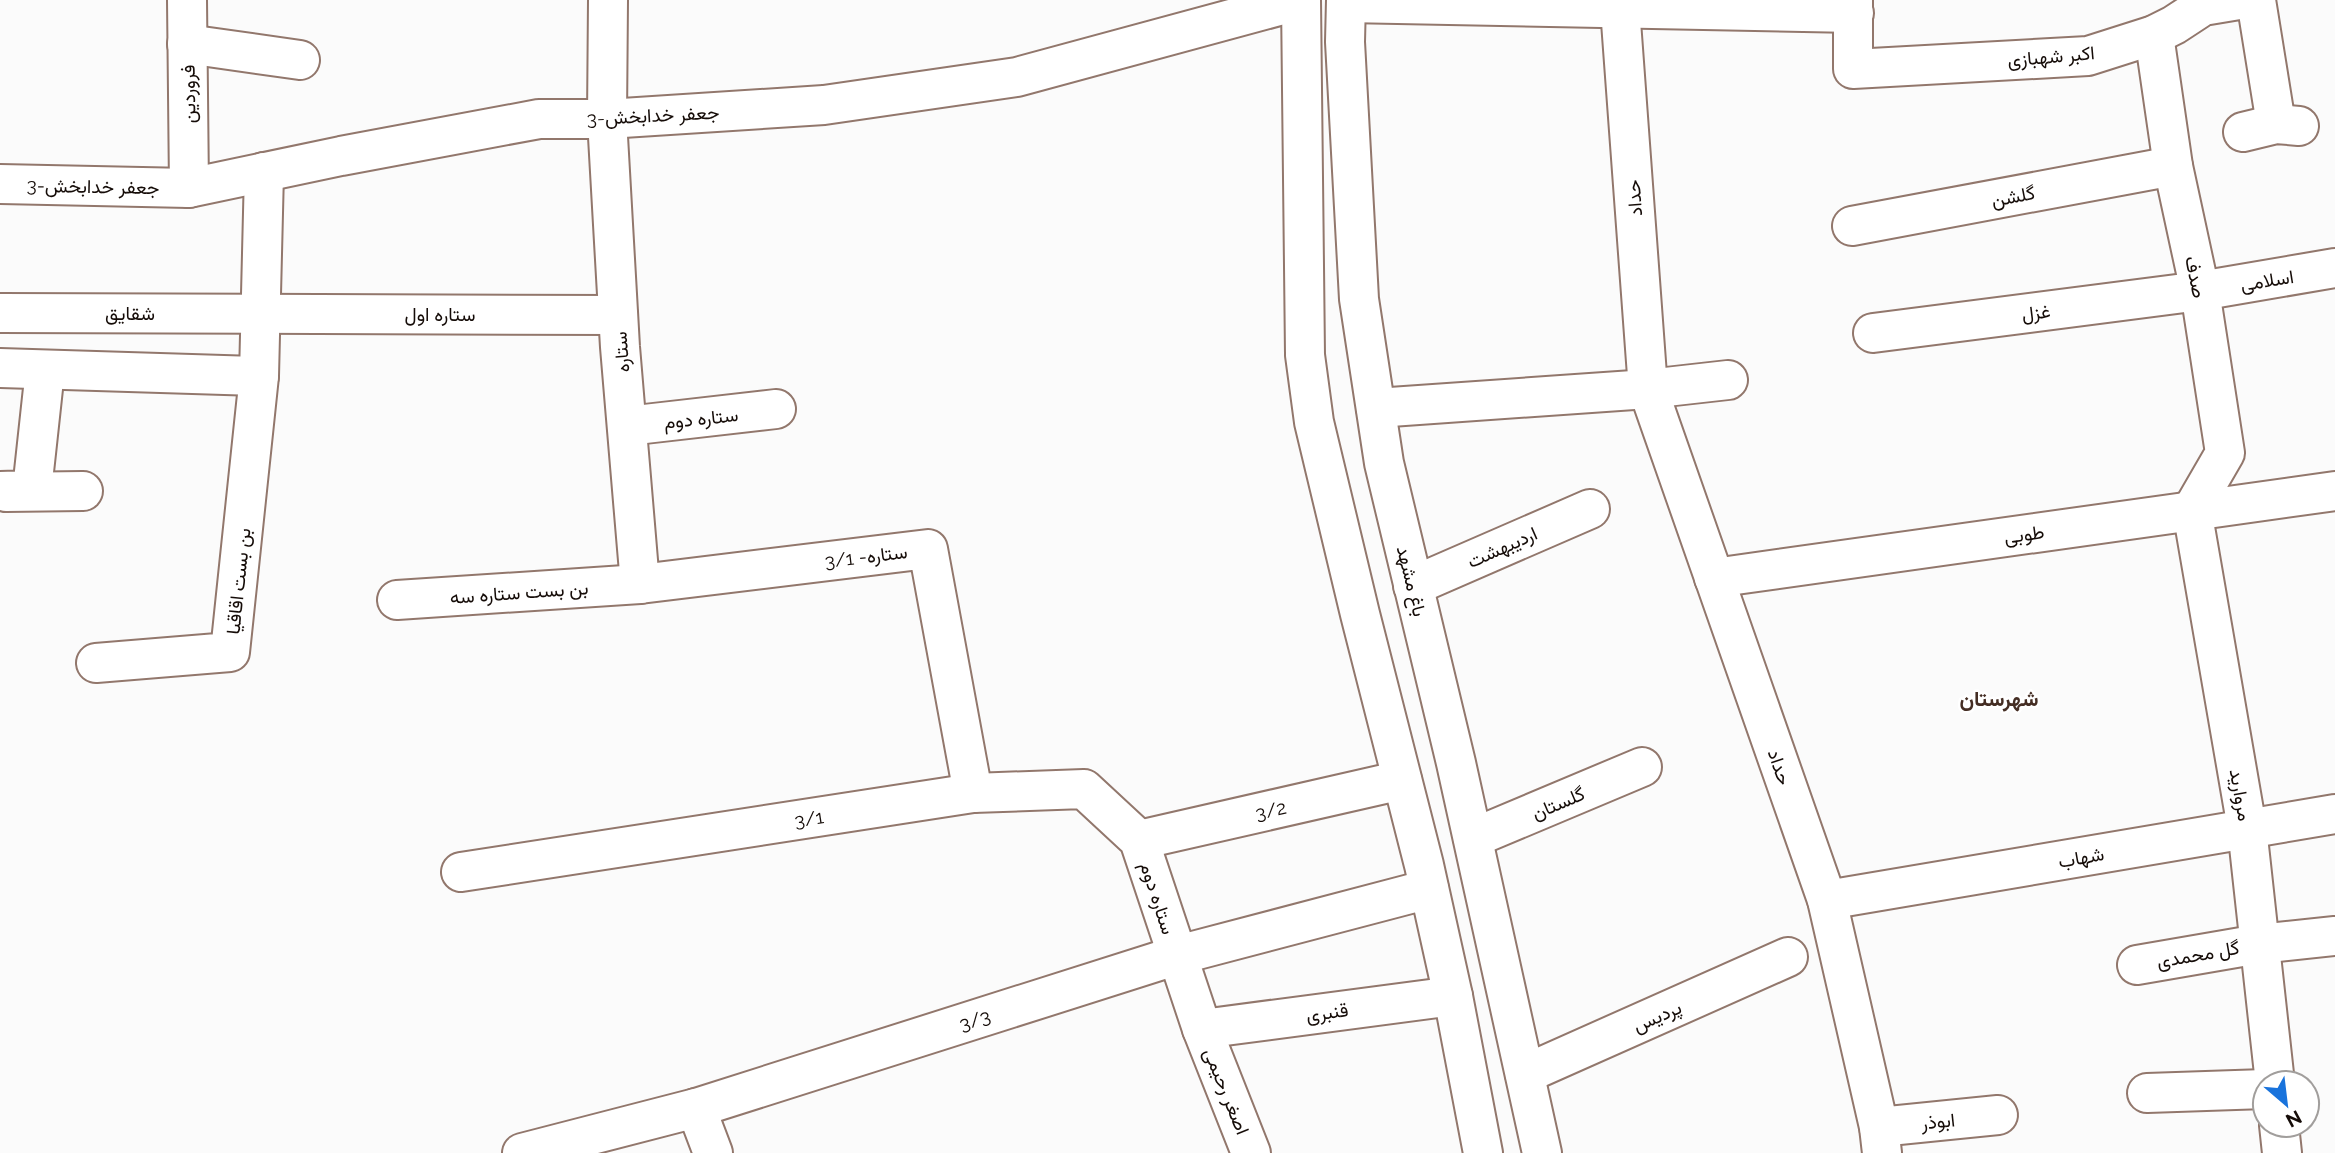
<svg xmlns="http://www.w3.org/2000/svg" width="2335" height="1153" viewBox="0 0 2335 1153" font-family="Raleway,Vazirmatn,sans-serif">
	<rect width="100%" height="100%" fill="#fbfbfb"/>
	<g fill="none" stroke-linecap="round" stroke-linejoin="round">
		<g stroke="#92776c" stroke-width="42">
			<g id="minor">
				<path d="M 187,0 L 189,188"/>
				<path d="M 608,0 L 607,119 L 620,347 L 640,584"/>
				<path d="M 1853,0 L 1853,69 L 2088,56 L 2154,35 L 2174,25 L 2203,6 L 2239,0"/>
				<path d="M 2256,0 L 2276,124"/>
				<path d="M 1346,3 L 1854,13"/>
				<path d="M 1620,8 L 1648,389 L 1827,900 L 1879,1127 L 1882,1153"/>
				<path d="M 2154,35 L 2173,166 L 2200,291 L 2225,453 L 2192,510 L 2247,828 L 2275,1083"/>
				<path d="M 187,44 L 300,60"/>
				<path d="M 2243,132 L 2276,124 L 2299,126"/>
				<path d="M 0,184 L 189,188 L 341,156 L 539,119 L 607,119 L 824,105 L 1017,77 L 1301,0"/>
				<path d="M 1852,226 L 2173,166"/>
				<path d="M 0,313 L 618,315"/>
				<path d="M 1873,333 L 2200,291 L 2335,268"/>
				<path d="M 0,368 L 259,376"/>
				<path d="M 1376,408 L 1648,389 L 1728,380"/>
				<path d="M 627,426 L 776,409"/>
				<path d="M 0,491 L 32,490 L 45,370"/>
				<path d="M 6,492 L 83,491"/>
				<path d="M 1714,578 L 2335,491"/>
				<path d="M 1413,586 L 1590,509"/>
				<path d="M 397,600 L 640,584 L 928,549 L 973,793"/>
				<path d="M 96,663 L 230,652 L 259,376 L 264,172"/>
				<path d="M 1473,838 L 1642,767"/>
				<path id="s1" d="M 1139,840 L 1402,780"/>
				<path id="s2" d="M 461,872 L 973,793 L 1084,789 L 1139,840 L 1202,1029 L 1251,1153"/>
				<path d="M 1827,900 L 2335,814"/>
				<path d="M 2137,965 L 2259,944 L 2335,936"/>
				<path d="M 1202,1029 L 1453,996"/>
				<path d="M 1525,1074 L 1788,957"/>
				<path d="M 2147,1093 L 2265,1089"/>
				<path d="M 696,1108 L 713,1153"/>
				<path d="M 2279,1125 L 2282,1153"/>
				<path d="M 1879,1127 L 1998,1115"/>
				<path id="s3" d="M 522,1153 L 696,1108 L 1178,955 L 1429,889"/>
			</g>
		</g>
		<g stroke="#92776c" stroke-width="42">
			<path id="major" d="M 1301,0 L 1305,355 L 1314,422 L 1360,614 L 1424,865 L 1453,996 L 1483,1153
				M 1346,0 L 1345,42 L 1359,299 L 1384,463 L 1456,763 L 1542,1153"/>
		</g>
		<use href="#minor" stroke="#fff" stroke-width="38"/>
		<use href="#major" stroke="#fff" stroke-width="38"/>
	</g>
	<g text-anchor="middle" stroke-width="5" stroke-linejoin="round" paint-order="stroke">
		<g font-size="19" fill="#150c08" stroke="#fff">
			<text transform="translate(2051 56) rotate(-5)" y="7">اکبر شهبازی</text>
			<text transform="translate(188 94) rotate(-91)" y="7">فروردین</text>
			<text transform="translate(653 115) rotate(-3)" y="7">جعفر خدابخش-3</text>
			<text transform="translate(93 186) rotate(1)" y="7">جعفر خدابخش-3</text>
			<text transform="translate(2013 196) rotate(-11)" y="7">گلشن</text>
			<text transform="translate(1634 198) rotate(-94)" y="7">حداد</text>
			<text transform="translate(2196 277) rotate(79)" y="7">صدف</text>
			<text transform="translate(2267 280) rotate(-9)" y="7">اسلامی</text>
			<text transform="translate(2036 312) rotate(-7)" y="7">غزل</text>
			<text x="130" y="320">شقایق</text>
			<text x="440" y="321">ستاره اول</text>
			<text transform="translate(621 352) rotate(-94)" y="7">ستاره</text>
			<text transform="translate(701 418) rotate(-6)" y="7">ستاره دوم</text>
			<text transform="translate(2024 534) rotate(-8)" y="7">طوبی</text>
			<text transform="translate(1502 547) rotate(-24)" y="7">اردیبهشت</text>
			<text transform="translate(866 556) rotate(-7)" y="7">ستاره- 3/1</text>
			<text transform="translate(238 581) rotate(-84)" y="7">بن بست اقاقیا</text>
			<text transform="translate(1412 581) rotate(76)" y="7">باغ مشهد</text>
			<text transform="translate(519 592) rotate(-4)" y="7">بن بست ستاره سه</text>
			<text transform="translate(1780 767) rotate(71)" y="7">حداد</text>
			<text transform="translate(2241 795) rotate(80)" y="7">مروارید</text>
			<text transform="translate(1558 803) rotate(-23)" y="7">گلستان</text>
			<text dy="7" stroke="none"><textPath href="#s1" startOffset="135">3/2</textPath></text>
			<text dy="7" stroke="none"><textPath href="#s2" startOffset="352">3/1</textPath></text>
			<text transform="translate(2081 857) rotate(-10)" y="7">شهاب</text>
			<text transform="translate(1158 898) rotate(72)" y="7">ستاره دوم</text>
			<text transform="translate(2198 954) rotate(-10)" y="7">گل محمدی</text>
			<text transform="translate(1327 1012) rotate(-8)" y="7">قنبری</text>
			<text transform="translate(1657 1016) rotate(-24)" y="7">پردیس</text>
			<text dy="7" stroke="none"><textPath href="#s3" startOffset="472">3/3</textPath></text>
			<text transform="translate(1227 1091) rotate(68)" y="7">اصغر رحیمی</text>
			<text transform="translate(1938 1121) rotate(-6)" y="7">ابوذر</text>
		</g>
		<g font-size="21" font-weight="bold" fill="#442d23" stroke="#fff">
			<text x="1999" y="706">شهرستان</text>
		</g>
	</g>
	<g transform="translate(2286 1104) rotate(152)"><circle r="33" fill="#ffffff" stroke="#a19e9c" stroke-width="2"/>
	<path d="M0-5L12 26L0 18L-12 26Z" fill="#1973dc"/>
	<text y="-10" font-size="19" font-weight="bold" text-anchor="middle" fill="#150c08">N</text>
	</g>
</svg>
